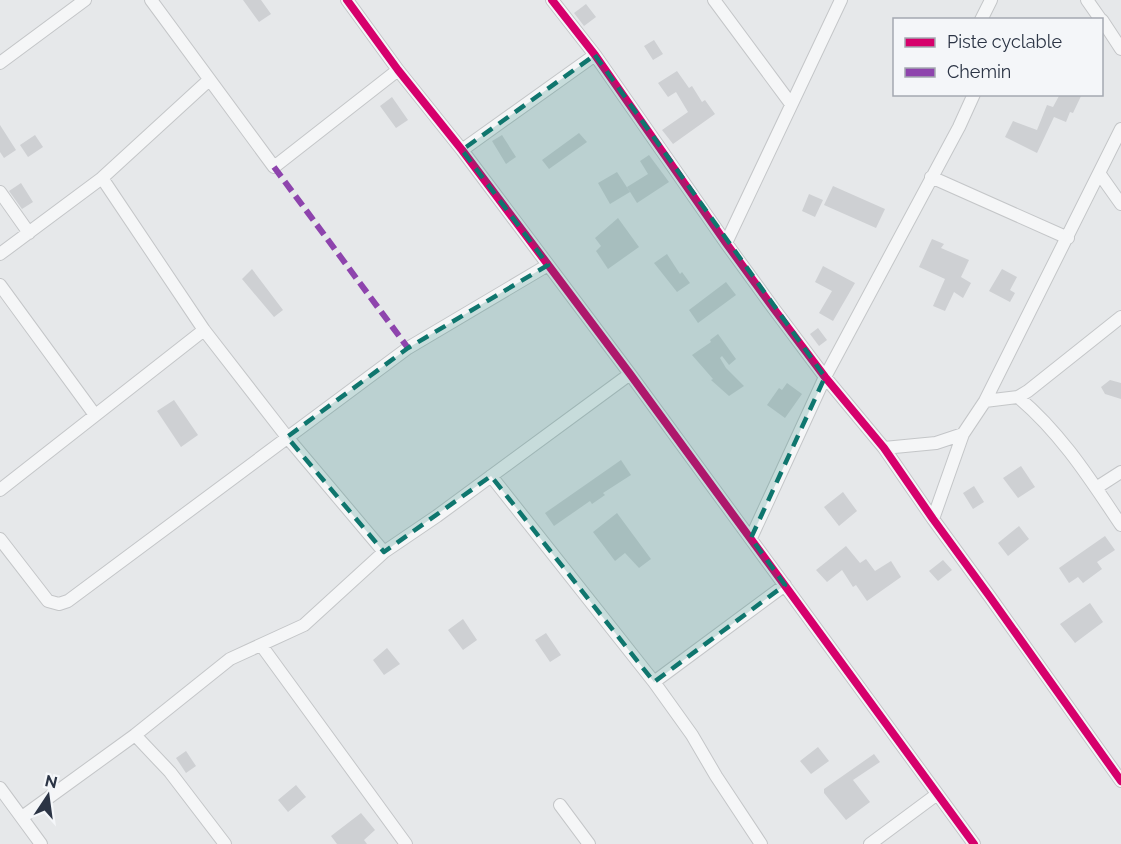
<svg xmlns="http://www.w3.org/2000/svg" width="1121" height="844" viewBox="0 0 1121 844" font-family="Raleway,sans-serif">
	<rect width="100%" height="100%" fill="#e6e8ea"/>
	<path fill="#ced0d3" d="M 243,0 L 261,0 L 271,14 L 259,22 Z
		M 586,4 L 596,17 L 584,26 L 574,13 Z
		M 654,40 L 663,54 L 653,60 L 644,46 Z
		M 677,71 L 689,88 L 692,86 L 702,102 L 705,100 L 715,114 L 673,144 L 662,130 L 688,112 L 676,92 L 668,97 L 658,83 Z
		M 1060,94 L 1082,94 L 1073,113 L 1070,112 L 1066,122 L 1054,117 L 1037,153 L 1005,137 L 1013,121 L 1037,130 L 1047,105 L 1053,107 Z
		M 392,97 L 408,120 L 396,128 L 380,106 Z
		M 0,125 L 16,150 L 4,158 L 0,152 Z
		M 579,133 L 587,142 L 549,169 L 542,160 Z
		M 35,135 L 43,147 L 28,157 L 20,145 Z
		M 502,135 L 516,157 L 506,164 L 492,141 Z
		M 649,155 L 669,182 L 637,203 L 627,187 L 648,174 L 640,161 Z
		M 617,172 L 630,192 L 610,204 L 598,183 Z
		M 21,183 L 33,202 L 22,209 L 9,191 Z
		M 833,186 L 885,209 L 876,228 L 824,205 Z
		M 809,194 L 823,200 L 815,217 L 802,211 Z
		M 618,218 L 639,247 L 608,269 L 596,251 L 601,246 L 595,238 Z
		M 932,239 L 944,244 L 941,248 L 969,260 L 961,277 L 971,283 L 963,298 L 954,292 L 945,311 L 933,306 L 945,279 L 919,267 Z
		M 667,254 L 680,274 L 682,272 L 690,283 L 677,292 L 654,263 Z
		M 823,266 L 855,283 L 833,321 L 819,313 L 832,291 L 815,282 Z
		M 252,269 L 283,310 L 274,317 L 242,279 Z
		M 1002,269 L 1017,277 L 1010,290 L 1015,293 L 1010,302 L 989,291 Z
		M 726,282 L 736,295 L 698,323 L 689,310 Z
		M 818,328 L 827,340 L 819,346 L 810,334 Z
		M 718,334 L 736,359 L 729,365 L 722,356 L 720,358 L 726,368 L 744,386 L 729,396 L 711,380 L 713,379 L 692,355 L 711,342 L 710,340 Z
		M 1110,380 L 1121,383 L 1121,399 L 1105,394 L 1101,387 Z
		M 787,383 L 802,394 L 785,418 L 767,405 L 779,388 L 782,390 Z
		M 174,400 L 198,435 L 181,447 L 157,411 Z
		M 621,460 L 631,475 L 603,493 L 605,495 L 592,504 L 590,501 L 554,526 L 545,513 Z
		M 1021,466 L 1035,487 L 1018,498 L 1003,478 Z
		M 974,486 L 984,502 L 973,509 L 963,493 Z
		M 843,492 L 857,511 L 839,526 L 824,507 Z
		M 617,513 L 651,559 L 639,568 L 625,553 L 615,561 L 593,532 Z
		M 1019,526 L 1029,539 L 1008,556 L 998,543 Z
		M 1105,536 L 1115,550 L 1097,562 L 1102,569 L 1083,583 L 1078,577 L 1069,583 L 1059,568 Z
		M 846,546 L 860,563 L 866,559 L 875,571 L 891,561 L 901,577 L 867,601 L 856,585 L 853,587 L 842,570 L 827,582 L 816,570 Z
		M 943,560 L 952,570 L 938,581 L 929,571 Z
		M 1090,603 L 1103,622 L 1075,643 L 1060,624 Z
		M 463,619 L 477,640 L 463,650 L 448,630 Z
		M 546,633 L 561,655 L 550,662 L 535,640 Z
		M 387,648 L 400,664 L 384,675 L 373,660 Z
		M 818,747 L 829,761 L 811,774 L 800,761 Z
		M 186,751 L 196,766 L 186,773 L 176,758 Z
		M 874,754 L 880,762 L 853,780 L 870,802 L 846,820 L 824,793 L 824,789 Z
		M 296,785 L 306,797 L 288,812 L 278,800 Z
		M 361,813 L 375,830 L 364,840 L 367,844 L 337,844 L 331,836 Z"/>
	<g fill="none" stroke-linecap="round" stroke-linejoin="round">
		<g stroke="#c4c6c8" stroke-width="14">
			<path id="street" d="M 151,0 L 274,167 L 398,70
				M 347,0 L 398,70 L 462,150 L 630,374 L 974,844
				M 552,0 L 595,55 L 726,243 L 774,309 L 825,377 L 884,448 L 933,519 L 990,597 L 1121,781
				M 714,0 L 791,104
				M 1087,0 L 1101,20
				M 981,20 L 991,0
				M 1102,20 L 1121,49
				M 0,63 L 85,0
				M 462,150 L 595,55
				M 1099,173 L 1121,204
				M 931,177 L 1068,238
				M 102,178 L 204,330 L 287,437 L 384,552
				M 0,192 L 29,233
				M 726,243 L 841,0
				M 0,254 L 102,178 L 209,80
				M 0,285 L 95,415
				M 1018,397 C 1061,433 1090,479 1121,525
				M 985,401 L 1018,397 L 1028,391 L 1121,317
				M 884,448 L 936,443 L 963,434
				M 491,476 L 654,682 L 692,735 L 716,776 L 761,844
				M 1096,488 L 1121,472
				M 0,490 L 204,330
				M 933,519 L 963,434 L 985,401 L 1121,129
				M 751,538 L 825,377 L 959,127 L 974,94
				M 0,539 L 48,601 L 59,604 L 68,601 L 408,348 L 548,265
				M 261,645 L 406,844
				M 654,682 L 785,585
				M 135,735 L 170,772 L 225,844
				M 0,788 L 41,844
				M 560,805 L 589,844
				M 22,817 L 135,735 L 230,659 L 304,625 L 384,552 L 437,516 L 630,374
				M 870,844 L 936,795"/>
		</g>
		<use href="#street" stroke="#f5f6f7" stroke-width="12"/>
		<path stroke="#8e44ad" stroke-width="6" stroke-dasharray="12 6" stroke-linecap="butt" d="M 274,167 L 408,348"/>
		<g stroke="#f4f6f9" stroke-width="11">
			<path id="cycleway" d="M 347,0 L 398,70 L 462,150 L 630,374 L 974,844
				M 552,0 L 595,55 L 726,243 L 774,309 L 825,377 L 884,448 L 933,519 L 990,597 L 1121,781"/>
		</g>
		<use href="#cycleway" stroke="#d6006c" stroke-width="8"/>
	</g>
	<path fill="#0f766e" fill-opacity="0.2" stroke="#0f766e" stroke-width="4.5" stroke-dasharray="12 8" stroke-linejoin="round" d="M 595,55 L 825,377 L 751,538 L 785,585 L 654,682 L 491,476 L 384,552 L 287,437 L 408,348 L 548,265 L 462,150 Z"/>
	<rect x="893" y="18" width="210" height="78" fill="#f4f6f9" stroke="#a4a8b1" stroke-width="1.5"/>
	<rect x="905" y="38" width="30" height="9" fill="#d6006c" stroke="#a4a8b1" stroke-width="1.5"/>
	<text x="947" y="48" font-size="18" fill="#2b3445">Piste cyclable</text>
	<rect x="905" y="68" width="30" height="9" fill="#8e44ad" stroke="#a4a8b1" stroke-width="1.5"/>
	<text x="947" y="78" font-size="18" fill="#2b3445">Chemin</text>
	<g transform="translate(48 796) rotate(13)" stroke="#f4f6f9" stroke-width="4.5" paint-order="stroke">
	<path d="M0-4.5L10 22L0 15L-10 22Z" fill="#2b3445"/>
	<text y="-9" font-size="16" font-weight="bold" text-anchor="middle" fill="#2b3445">N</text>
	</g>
</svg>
